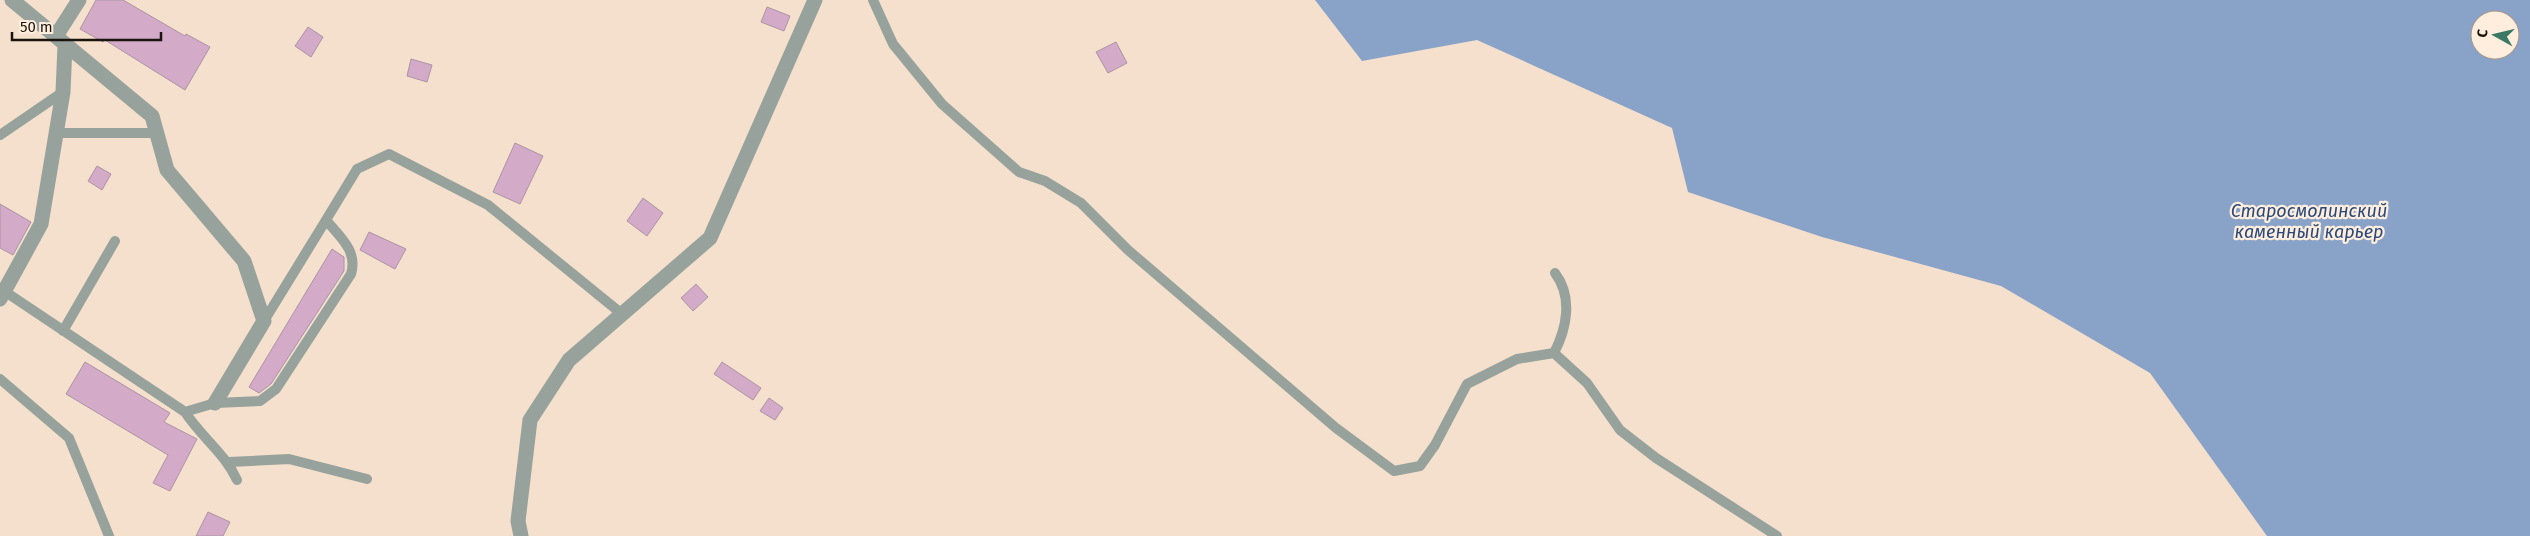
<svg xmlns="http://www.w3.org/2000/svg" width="2530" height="536" viewBox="0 0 2530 536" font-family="'Fira Sans',sans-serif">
	<rect width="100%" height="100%" fill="#f4e0cc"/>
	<path fill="#89a2c7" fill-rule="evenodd" d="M 1315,0 L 2530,0 L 2530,536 L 2267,536 L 2150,373 L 2001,286 L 1822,237 L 1688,192 L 1672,128 L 1477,40 L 1362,61 ZM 2480,20 L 2510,20 L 2510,50 L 2480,50 Z"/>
	<path fill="#d3aac7" stroke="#ab94a4" d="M 96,0 L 123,0 L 185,36 L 186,34 L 210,47 L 185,90 L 105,40 L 103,42 L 80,29 Z
		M 767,7 L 790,16 L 784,31 L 761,22 Z
		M 308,27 L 323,37 L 311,57 L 295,46 Z
		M 1116,42 L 1127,63 L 1108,73 L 1096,52 Z
		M 411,59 L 432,65 L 427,82 L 407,76 Z
		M 515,143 L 543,156 L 520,204 L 493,192 Z
		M 97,166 L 111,174 L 102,190 L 88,181 Z
		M 643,198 L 663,213 L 647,236 L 627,221 Z
		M 0,204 L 31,222 L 13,255 L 0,248 Z
		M 369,232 L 406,249 L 395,269 L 360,250 Z
		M 332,249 L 344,257 L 344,271 L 271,384 L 259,393 L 249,387 Z
		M 696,284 L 708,297 L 693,311 L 681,298 Z
		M 85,362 L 170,413 L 164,422 L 197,439 L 170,491 L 153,483 L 168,455 L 66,394 Z
		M 722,362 L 761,388 L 753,400 L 714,374 Z
		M 769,398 L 783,408 L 775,420 L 760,411 Z
		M 208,512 L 230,522 L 223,536 L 196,536 Z"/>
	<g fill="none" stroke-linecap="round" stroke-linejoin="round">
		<path stroke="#96a29b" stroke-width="10" d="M 873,0 L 893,44 L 942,104 L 1019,172 L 1045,181 L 1081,203 L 1128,250 L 1336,428 L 1394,471 L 1420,466 L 1435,445 L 1467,384 L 1517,359 L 1554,353 L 1587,383 L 1620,430 L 1656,458 L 1777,536
			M 56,133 L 157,133
			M 0,135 L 63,92
			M 1,289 L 185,412
			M 264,321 L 326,220
			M 63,331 L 115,241
			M 1554,353 C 1567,328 1573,297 1555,273
			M 0,379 L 69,438 L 109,536
			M 229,462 L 289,459 L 367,479
			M 237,480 C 224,452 202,438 185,412 L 215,403 L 260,401 L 276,389 L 351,274 C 358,251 340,237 326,220 L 357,169 L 389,154 L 488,205 L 622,314"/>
		<path stroke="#96a29b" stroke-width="15" d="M 12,0 L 152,116 L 167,170 L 244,261 L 264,321 L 215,403
			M 56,36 L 79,0
			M 0,299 L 41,224 L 63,92 L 65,45
			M 521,536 L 518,521 L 530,420 L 569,360 L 710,238 L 815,0"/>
	</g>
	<g text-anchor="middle" stroke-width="4.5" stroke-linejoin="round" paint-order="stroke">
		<g font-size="18" font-style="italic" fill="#28497a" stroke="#ffeede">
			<text x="2309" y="217">Старосмолинский<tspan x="2309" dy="21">каменный карьер</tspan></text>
		</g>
	</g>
	<g transform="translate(2495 35) rotate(278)"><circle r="24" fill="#ffeede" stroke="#a4978a"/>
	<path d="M0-4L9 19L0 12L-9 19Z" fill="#3c7965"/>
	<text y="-8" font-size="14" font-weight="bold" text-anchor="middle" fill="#1b140d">С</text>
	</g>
	<path d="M12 32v8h149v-8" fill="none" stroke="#1b140d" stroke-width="2.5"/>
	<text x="20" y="32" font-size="15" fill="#1b140d" stroke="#ffeede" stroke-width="4" paint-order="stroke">50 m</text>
</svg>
